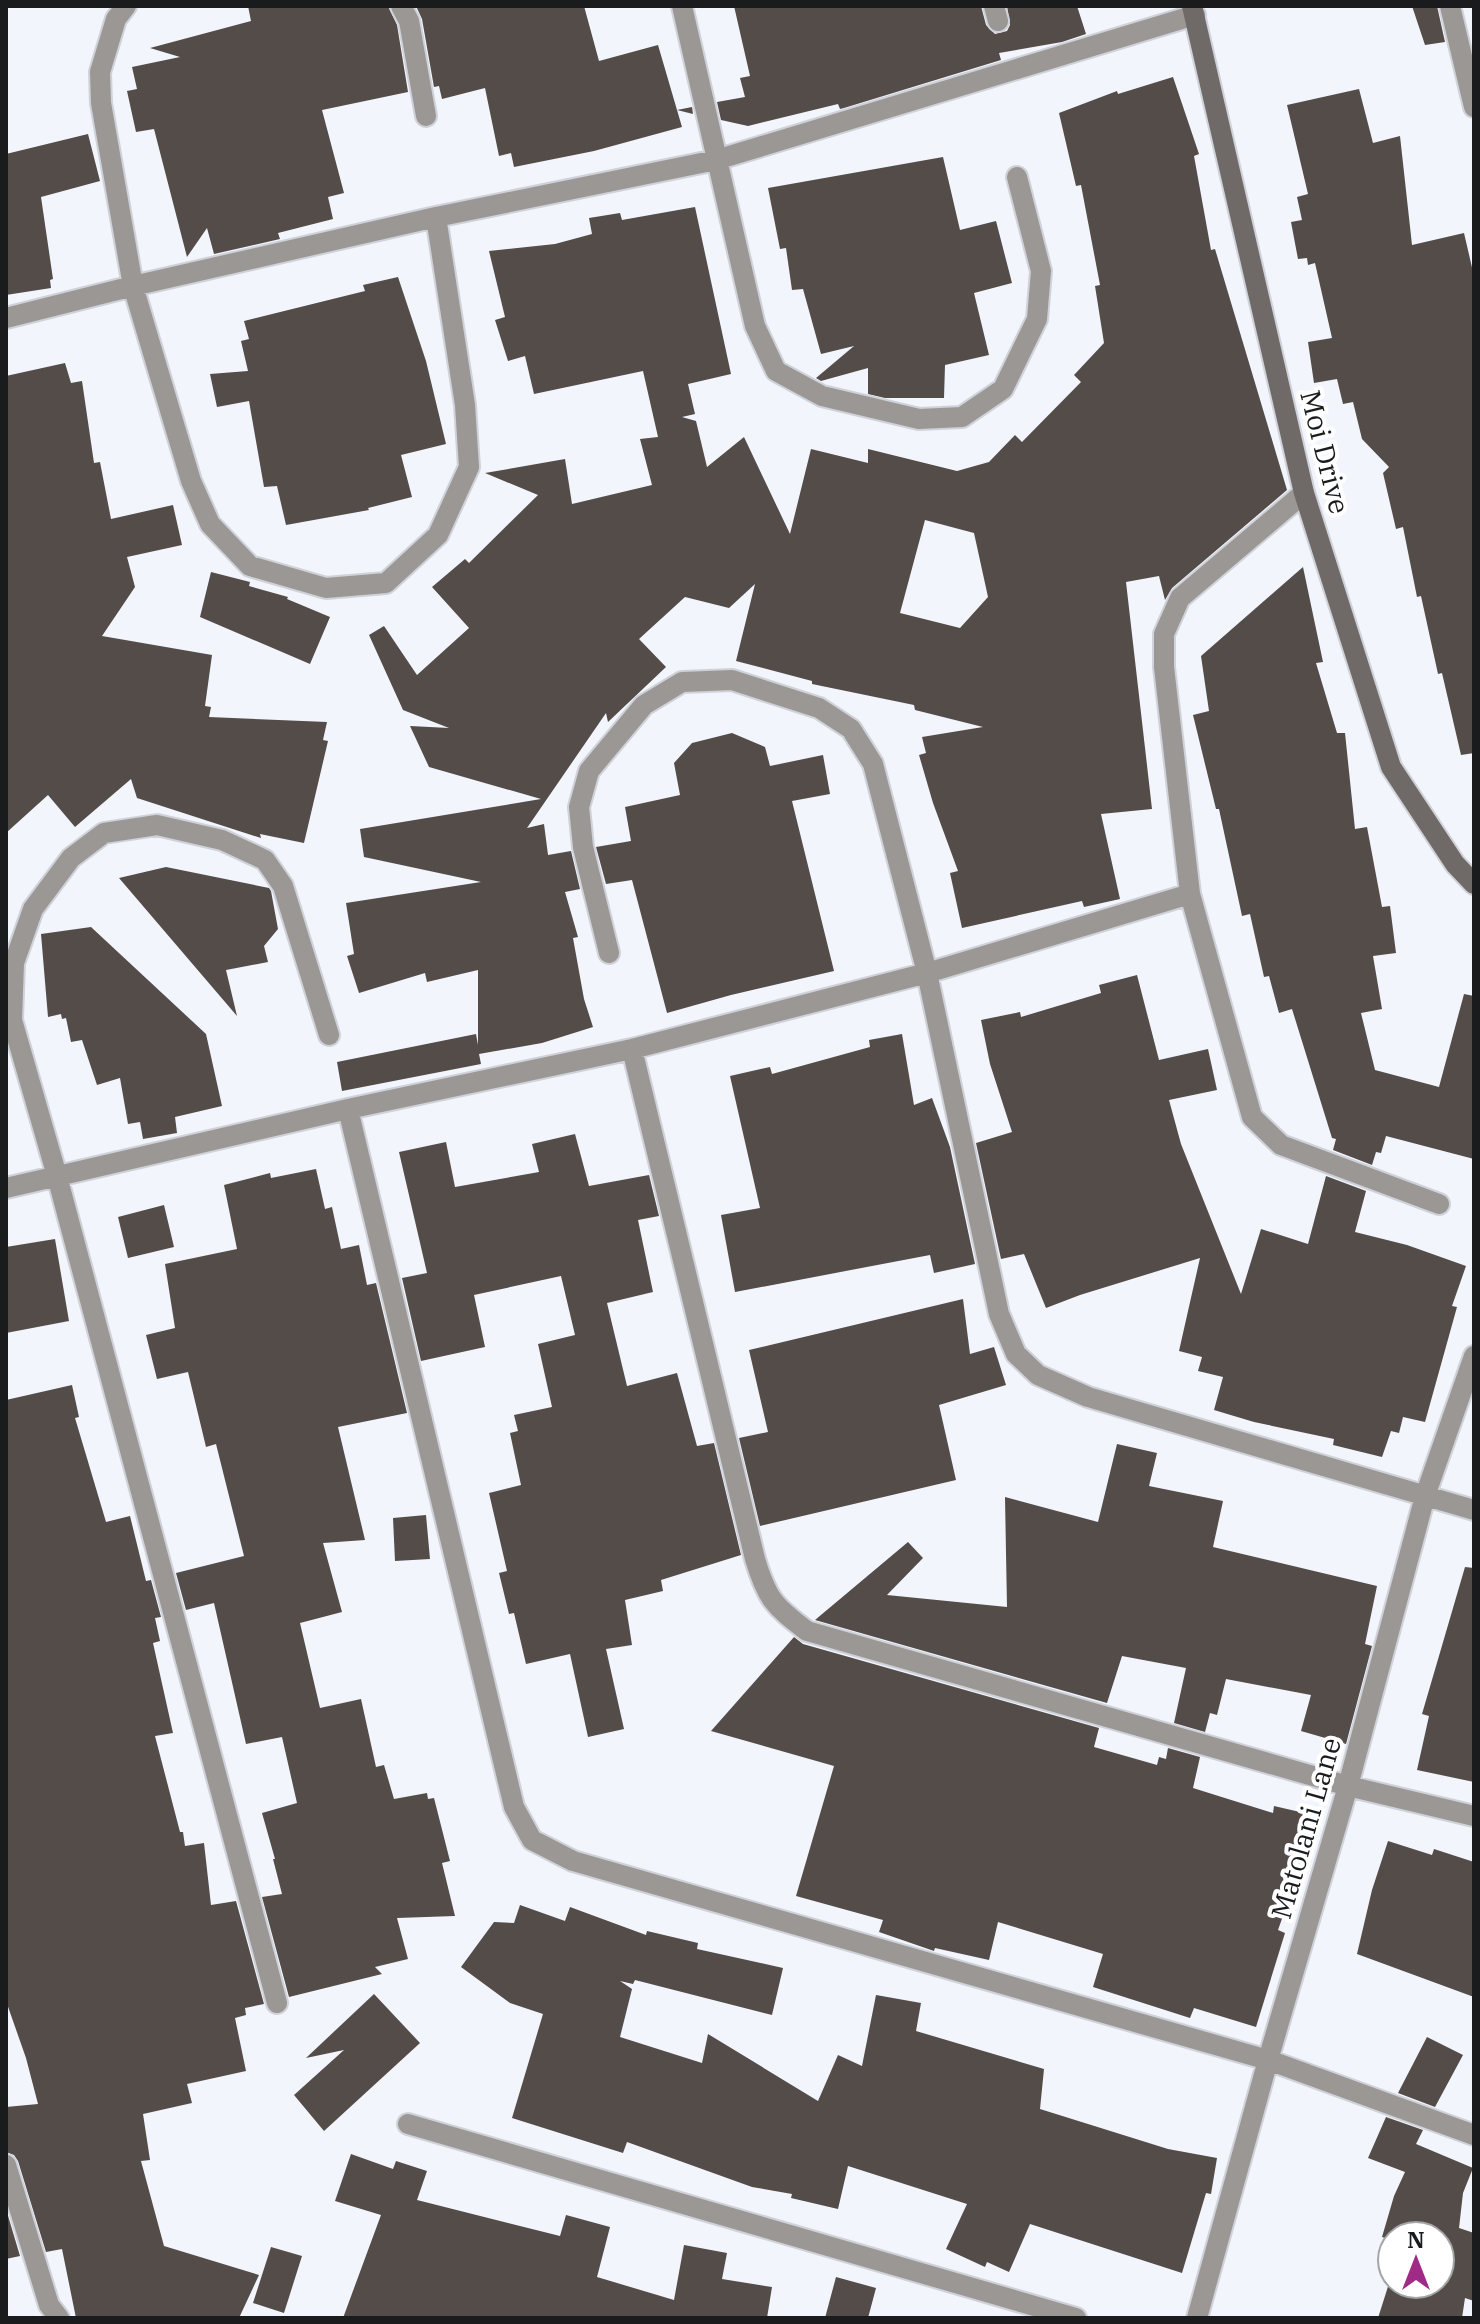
<svg xmlns="http://www.w3.org/2000/svg" width="1480" height="2324" viewBox="0 0 1480 2324" font-family="'IBM Plex Serif',serif">
	<rect width="100%" height="100%" fill="#f3f5fd"/>
	<path fill="#534c48" fill-rule="evenodd" d="M 248,6 L 388,6 L 397,25 L 408,92 L 322,110 L 344,193 L 328,197 L 333,219 L 278,233 L 280,239 L 214,254 L 207,228 L 187,257 L 154,129 L 136,132 L 127,91 L 137,89 L 132,67 L 180,57 L 150,48 L 251,21 Z
		M 416,6 L 584,6 L 599,61 L 658,45 L 677,110 L 692,107 L 693,114 L 677,110 L 682,127 L 594,151 L 514,167 L 511,153 L 499,156 L 485,88 L 442,99 L 439,86 L 434,87 L 422,19 Z
		M 734,6 L 981,6 L 986,25 L 995,34 L 1007,31 L 1010,25 L 1007,6 L 1077,6 L 1086,34 L 1062,42 L 999,53 L 1001,60 L 844,108 L 840,109 L 838,104 L 748,126 L 721,120 L 717,102 L 745,97 L 740,78 L 750,76 Z
		M 1412,6 L 1437,6 L 1445,42 L 1425,45 Z
		M 1173,77 L 1199,154 L 1194,156 L 1211,250 L 1215,249 L 1287,490 L 1172,588 L 1165,600 L 1159,576 L 1126,582 L 1152,809 L 1101,814 L 1120,899 L 1084,907 L 1082,901 L 962,928 L 950,873 L 958,871 L 933,803 L 919,755 L 926,753 L 922,737 L 983,727 L 915,710 L 914,705 L 812,684 L 812,681 L 736,661 L 755,584 L 729,608 L 685,597 L 639,639 L 666,667 L 608,722 L 606,713 L 527,828 L 544,824 L 548,855 L 571,851 L 580,889 L 565,892 L 578,937 L 573,938 L 584,999 L 593,1027 L 542,1043 L 479,1054 L 481,1064 L 342,1091 L 337,1062 L 476,1034 L 478,1045 L 478,970 L 427,982 L 425,973 L 359,993 L 347,956 L 354,954 L 346,903 L 481,882 L 364,857 L 360,829 L 541,799 L 429,767 L 410,726 L 449,728 L 403,710 L 369,635 L 384,626 L 417,675 L 469,628 L 432,587 L 465,559 L 469,563 L 538,495 L 485,473 L 565,459 L 572,504 L 652,485 L 640,439 L 658,437 L 643,371 L 534,394 L 525,356 L 508,361 L 495,320 L 505,317 L 489,251 L 555,244 L 592,234 L 589,218 L 620,213 L 622,220 L 695,207 L 731,374 L 688,384 L 695,414 L 682,417 L 696,421 L 707,467 L 744,437 L 790,534 L 811,449 L 868,463 L 868,449 L 957,471 L 989,462 L 1015,435 L 1022,442 L 1081,382 L 1074,375 L 1104,343 L 1095,286 L 1100,285 L 1081,185 L 1076,186 L 1059,113 L 1117,91 L 1118,94 ZM 925,520 L 974,533 L 988,597 L 960,628 L 900,613 Z
		M 1359,89 L 1373,143 L 1400,136 L 1412,245 L 1464,233 L 1474,276 L 1474,753 L 1461,755 L 1442,673 L 1438,674 L 1421,596 L 1417,597 L 1403,527 L 1396,529 L 1383,473 L 1389,467 L 1362,439 L 1353,402 L 1343,404 L 1337,379 L 1314,383 L 1308,342 L 1332,338 L 1315,263 L 1308,265 L 1307,258 L 1298,259 L 1291,222 L 1302,220 L 1297,197 L 1308,194 L 1287,105 Z
		M 88,134 L 100,181 L 41,197 L 53,279 L 50,280 L 51,288 L 6,295 L 6,154 Z
		M 943,157 L 960,230 L 996,221 L 1012,283 L 974,293 L 989,355 L 945,365 L 944,398 L 885,398 L 868,394 L 868,368 L 821,381 L 816,378 L 854,346 L 821,354 L 803,289 L 792,290 L 786,248 L 780,249 L 768,188 Z
		M 398,277 L 426,361 L 446,444 L 401,455 L 412,497 L 368,508 L 369,510 L 286,525 L 277,486 L 264,487 L 249,401 L 217,407 L 210,374 L 248,371 L 241,341 L 249,339 L 244,321 L 365,291 L 363,285 Z
		M 65,363 L 71,383 L 82,381 L 94,463 L 100,462 L 111,519 L 173,505 L 182,545 L 127,557 L 135,587 L 102,636 L 212,655 L 205,706 L 211,707 L 209,717 L 327,722 L 323,740 L 328,741 L 304,843 L 260,834 L 261,838 L 137,798 L 131,779 L 75,827 L 48,795 L 6,833 L 6,376 Z
		M 1303,567 L 1323,662 L 1316,663 L 1337,733 L 1345,733 L 1355,829 L 1367,827 L 1382,907 L 1390,906 L 1396,953 L 1373,956 L 1382,1009 L 1361,1013 L 1375,1070 L 1439,1087 L 1464,994 L 1474,996 L 1474,1159 L 1386,1136 L 1381,1153 L 1376,1152 L 1372,1165 L 1333,1150 L 1336,1139 L 1332,1138 L 1292,1009 L 1279,1013 L 1269,976 L 1264,977 L 1250,914 L 1242,916 L 1219,809 L 1216,809 L 1193,715 L 1209,711 L 1201,656 Z
		M 211,572 L 250,582 L 249,586 L 288,597 L 287,599 L 330,617 L 310,664 L 200,617 Z
		M 732,733 L 765,747 L 770,766 L 823,755 L 830,794 L 792,801 L 834,971 L 731,995 L 667,1013 L 632,880 L 606,884 L 596,847 L 631,841 L 625,807 L 680,795 L 674,763 L 692,743 Z
		M 166,867 L 269,888 L 271,891 L 278,929 L 264,946 L 268,962 L 226,970 L 237,1016 L 119,878 Z
		M 91,927 L 206,1034 L 222,1106 L 175,1117 L 177,1133 L 143,1139 L 140,1122 L 128,1124 L 120,1078 L 97,1085 L 82,1040 L 71,1042 L 66,1018 L 62,1019 L 61,1014 L 48,1017 L 41,934 Z
		M 1137,975 L 1159,1060 L 1208,1049 L 1217,1090 L 1169,1100 L 1181,1144 L 1241,1294 L 1261,1229 L 1308,1244 L 1326,1176 L 1366,1191 L 1355,1232 L 1407,1245 L 1466,1266 L 1452,1306 L 1457,1307 L 1425,1422 L 1403,1417 L 1399,1433 L 1391,1431 L 1382,1457 L 1333,1445 L 1334,1439 L 1254,1422 L 1214,1410 L 1223,1377 L 1198,1371 L 1202,1357 L 1179,1351 L 1200,1258 L 1080,1295 L 1046,1308 L 1024,1254 L 1001,1259 L 976,1143 L 1012,1132 L 990,1064 L 981,1020 L 1020,1012 L 1021,1017 L 1101,993 L 1099,985 Z
		M 902,1034 L 914,1105 L 932,1098 L 950,1147 L 975,1264 L 934,1273 L 930,1255 L 735,1292 L 721,1215 L 760,1208 L 730,1076 L 770,1067 L 772,1074 L 870,1047 L 869,1040 Z
		M 575,1134 L 589,1186 L 649,1175 L 659,1216 L 638,1220 L 653,1292 L 607,1303 L 627,1386 L 677,1373 L 697,1446 L 714,1443 L 741,1555 L 661,1580 L 663,1591 L 625,1600 L 632,1645 L 606,1649 L 624,1729 L 588,1737 L 570,1654 L 526,1664 L 514,1613 L 509,1614 L 499,1573 L 507,1571 L 489,1493 L 521,1485 L 510,1433 L 518,1431 L 514,1415 L 552,1407 L 538,1344 L 575,1335 L 561,1276 L 474,1295 L 485,1347 L 421,1361 L 402,1278 L 427,1273 L 399,1152 L 446,1142 L 455,1187 L 539,1172 L 532,1144 Z
		M 316,1169 L 325,1209 L 332,1207 L 341,1249 L 359,1245 L 367,1285 L 376,1283 L 407,1413 L 338,1427 L 365,1540 L 323,1543 L 342,1612 L 300,1623 L 320,1708 L 361,1699 L 376,1767 L 384,1765 L 394,1799 L 427,1793 L 428,1799 L 434,1798 L 450,1861 L 442,1863 L 455,1916 L 397,1918 L 408,1959 L 375,1967 L 382,1974 L 289,1997 L 262,1897 L 282,1894 L 273,1859 L 275,1859 L 262,1813 L 297,1803 L 282,1737 L 246,1744 L 214,1603 L 186,1610 L 176,1573 L 244,1556 L 216,1444 L 206,1447 L 188,1372 L 157,1379 L 146,1335 L 175,1328 L 165,1264 L 237,1249 L 224,1185 L 270,1173 L 271,1178 Z
		M 164,1205 L 174,1247 L 128,1258 L 118,1217 Z
		M 55,1239 L 69,1321 L 6,1333 L 6,1247 Z
		M 963,1299 L 970,1354 L 994,1347 L 1006,1385 L 939,1405 L 956,1480 L 760,1526 L 739,1438 L 768,1432 L 749,1350 Z
		M 72,1385 L 79,1417 L 75,1418 L 106,1522 L 130,1516 L 146,1581 L 151,1580 L 161,1617 L 155,1618 L 160,1641 L 153,1643 L 173,1733 L 155,1736 L 180,1832 L 183,1832 L 185,1846 L 204,1843 L 211,1905 L 236,1901 L 264,2004 L 245,2008 L 246,2015 L 235,2018 L 246,2071 L 187,2084 L 192,2103 L 143,2114 L 150,2160 L 141,2161 L 164,2246 L 259,2275 L 239,2318 L 76,2318 L 62,2249 L 46,2252 L 18,2161 L 14,2155 L 6,2152 L 6,2107 L 38,2104 L 26,2058 L 6,2001 L 6,1400 Z
		M 1117,1444 L 1157,1453 L 1149,1486 L 1223,1501 L 1213,1547 L 1377,1586 L 1365,1644 L 1372,1646 L 1346,1744 L 1301,1731 L 1311,1695 L 1226,1679 L 1217,1715 L 1210,1713 L 1205,1732 L 1174,1723 L 1186,1668 L 1122,1656 L 1107,1703 L 815,1620 L 908,1542 L 923,1558 L 887,1595 L 1007,1607 L 1005,1497 L 1098,1522 Z
		M 426,1515 L 430,1559 L 395,1561 L 393,1518 Z
		M 1465,1567 L 1474,1568 L 1474,1782 L 1417,1770 L 1429,1716 L 1422,1714 Z
		M 794,1637 L 803,1644 L 1099,1728 L 1094,1747 L 1157,1765 L 1159,1757 L 1166,1759 L 1168,1748 L 1200,1757 L 1193,1788 L 1273,1813 L 1274,1806 L 1313,1815 L 1300,1868 L 1278,1930 L 1285,1933 L 1256,2027 L 1194,2008 L 1190,2018 L 1093,1987 L 1103,1954 L 998,1922 L 989,1960 L 935,1948 L 934,1951 L 879,1932 L 883,1920 L 796,1896 L 834,1766 L 711,1731 Z
		M 1388,1841 L 1432,1855 L 1434,1849 L 1474,1862 L 1474,1997 L 1357,1954 L 1372,1890 Z
		M 520,1905 L 565,1921 L 570,1907 L 646,1935 L 647,1931 L 698,1943 L 697,1949 L 783,1968 L 772,2015 L 635,1980 L 633,1984 L 620,1981 L 632,1989 L 620,2037 L 702,2063 L 708,2034 L 818,2101 L 838,2055 L 862,2066 L 876,1995 L 921,2003 L 916,2031 L 1044,2069 L 1040,2109 L 1168,2149 L 1217,2158 L 1211,2194 L 1206,2193 L 1182,2273 L 1030,2224 L 1009,2272 L 987,2262 L 985,2267 L 946,2249 L 967,2204 L 848,2166 L 838,2209 L 791,2198 L 792,2194 L 752,2187 L 627,2142 L 623,2153 L 512,2118 L 543,2014 L 510,2003 L 461,1967 L 494,1922 L 514,1923 Z
		M 374,1994 L 420,2043 L 324,2131 L 294,2095 L 344,2050 L 306,2058 Z
		M 1427,2037 L 1463,2055 L 1435,2107 L 1398,2093 Z
		M 1386,2117 L 1423,2130 L 1416,2144 L 1473,2168 L 1463,2193 L 1459,2228 L 1474,2233 L 1474,2301 L 1465,2298 L 1462,2318 L 1378,2318 L 1392,2274 L 1392,2284 L 1440,2284 L 1440,2236 L 1392,2236 L 1392,2240 L 1382,2237 L 1394,2196 L 1405,2172 L 1368,2158 Z
		M 351,2154 L 393,2169 L 396,2161 L 427,2171 L 417,2200 L 560,2236 L 566,2215 L 610,2227 L 597,2277 L 674,2300 L 684,2245 L 727,2253 L 722,2279 L 772,2287 L 767,2318 L 343,2318 L 381,2215 L 335,2201 Z
		M 6,2209 L 20,2256 L 6,2259 Z
		M 271,2247 L 302,2256 L 284,2313 L 253,2303 Z
		M 836,2277 L 876,2288 L 868,2318 L 825,2318 Z"/>
	<g fill="none" stroke-linecap="round" stroke-linejoin="round">
		<g stroke="#d0d2d9" stroke-width="24">
			<path id="street" d="M 126,6 L 116,19 L 100,72 L 101,103 L 133,286 L 191,481 L 210,524 L 250,566 L 326,588 L 386,583 L 438,535 L 469,467 L 465,405 L 436,217
				M 401,6 L 409,21 L 426,116
				M 682,6 L 755,326 L 776,371 L 822,396 L 919,419 L 962,417 L 1003,389 L 1037,319 L 1041,271 L 1017,177
				M 994,6 L 998,21
				M 1450,6 L 1474,107
				M 6,318 L 133,286 L 436,217 L 716,160 L 1195,15
				M 1304,493 L 1180,598 L 1164,634 L 1164,667 L 1190,894 L 1252,1117 L 1281,1145 L 1439,1204
				M 609,953 L 583,847 L 579,807 L 589,771 L 644,705 L 682,682 L 732,680 L 819,708 L 851,729 L 873,764 L 927,973 L 999,1314 L 1016,1354 L 1038,1375 L 1088,1397 L 1474,1510
				M 632,1049 L 755,1559 C 767,1599 774,1606 807,1631 L 1348,1786 L 1474,1816
				M 348,1109 L 514,1807 L 532,1840 L 573,1861 L 1268,2060 L 1474,2135
				M 6,1188 L 348,1109 L 632,1049 L 927,973 L 1190,894
				M 277,2003 L 57,1176 L 12,1020 L 14,963 L 33,909 L 71,858 L 104,833 L 157,825 L 222,840 L 265,860 L 283,886 L 329,1035
				M 408,2124 L 1076,2318
				M 6,2165 L 49,2305 L 59,2318
				M 1197,2318 L 1268,2060 L 1348,1786 L 1425,1496 L 1474,1356"/>
		</g>
		<g stroke="#d0d2d9" stroke-width="24">
			<path id="secondary" d="M 1192,6 L 1304,493 L 1391,767 L 1455,864 L 1474,884"/>
		</g>
		<use href="#street" stroke="#9b9795" stroke-width="20"/>
		<use href="#secondary" stroke="#6f6a68" stroke-width="20"/>
	</g>
	<g text-anchor="middle" stroke-width="8" stroke-linejoin="round" paint-order="stroke">
		<g font-size="28" fill="#1a1b1d" stroke="#fff">
			<text transform="translate(1325 452) rotate(76)" y="10">Moi Drive</text>
			<text transform="translate(1306 1828) rotate(-74)" y="10">Matolani Lane</text>
		</g>
	</g>
	<rect width="1480" height="2324" fill="none" stroke="#1a1b1d" stroke-width="16"/>
	<g transform="translate(1416 2260)"><circle r="38" fill="#ffffff" stroke="#a3a4a5" stroke-width="2"/>
	<path d="M0-6L14 30L0 20L-14 30Z" fill="#a02b86"/>
	<text y="-12" font-size="22" font-weight="bold" text-anchor="middle" fill="#1a1b1d">N</text>
	</g>
</svg>
